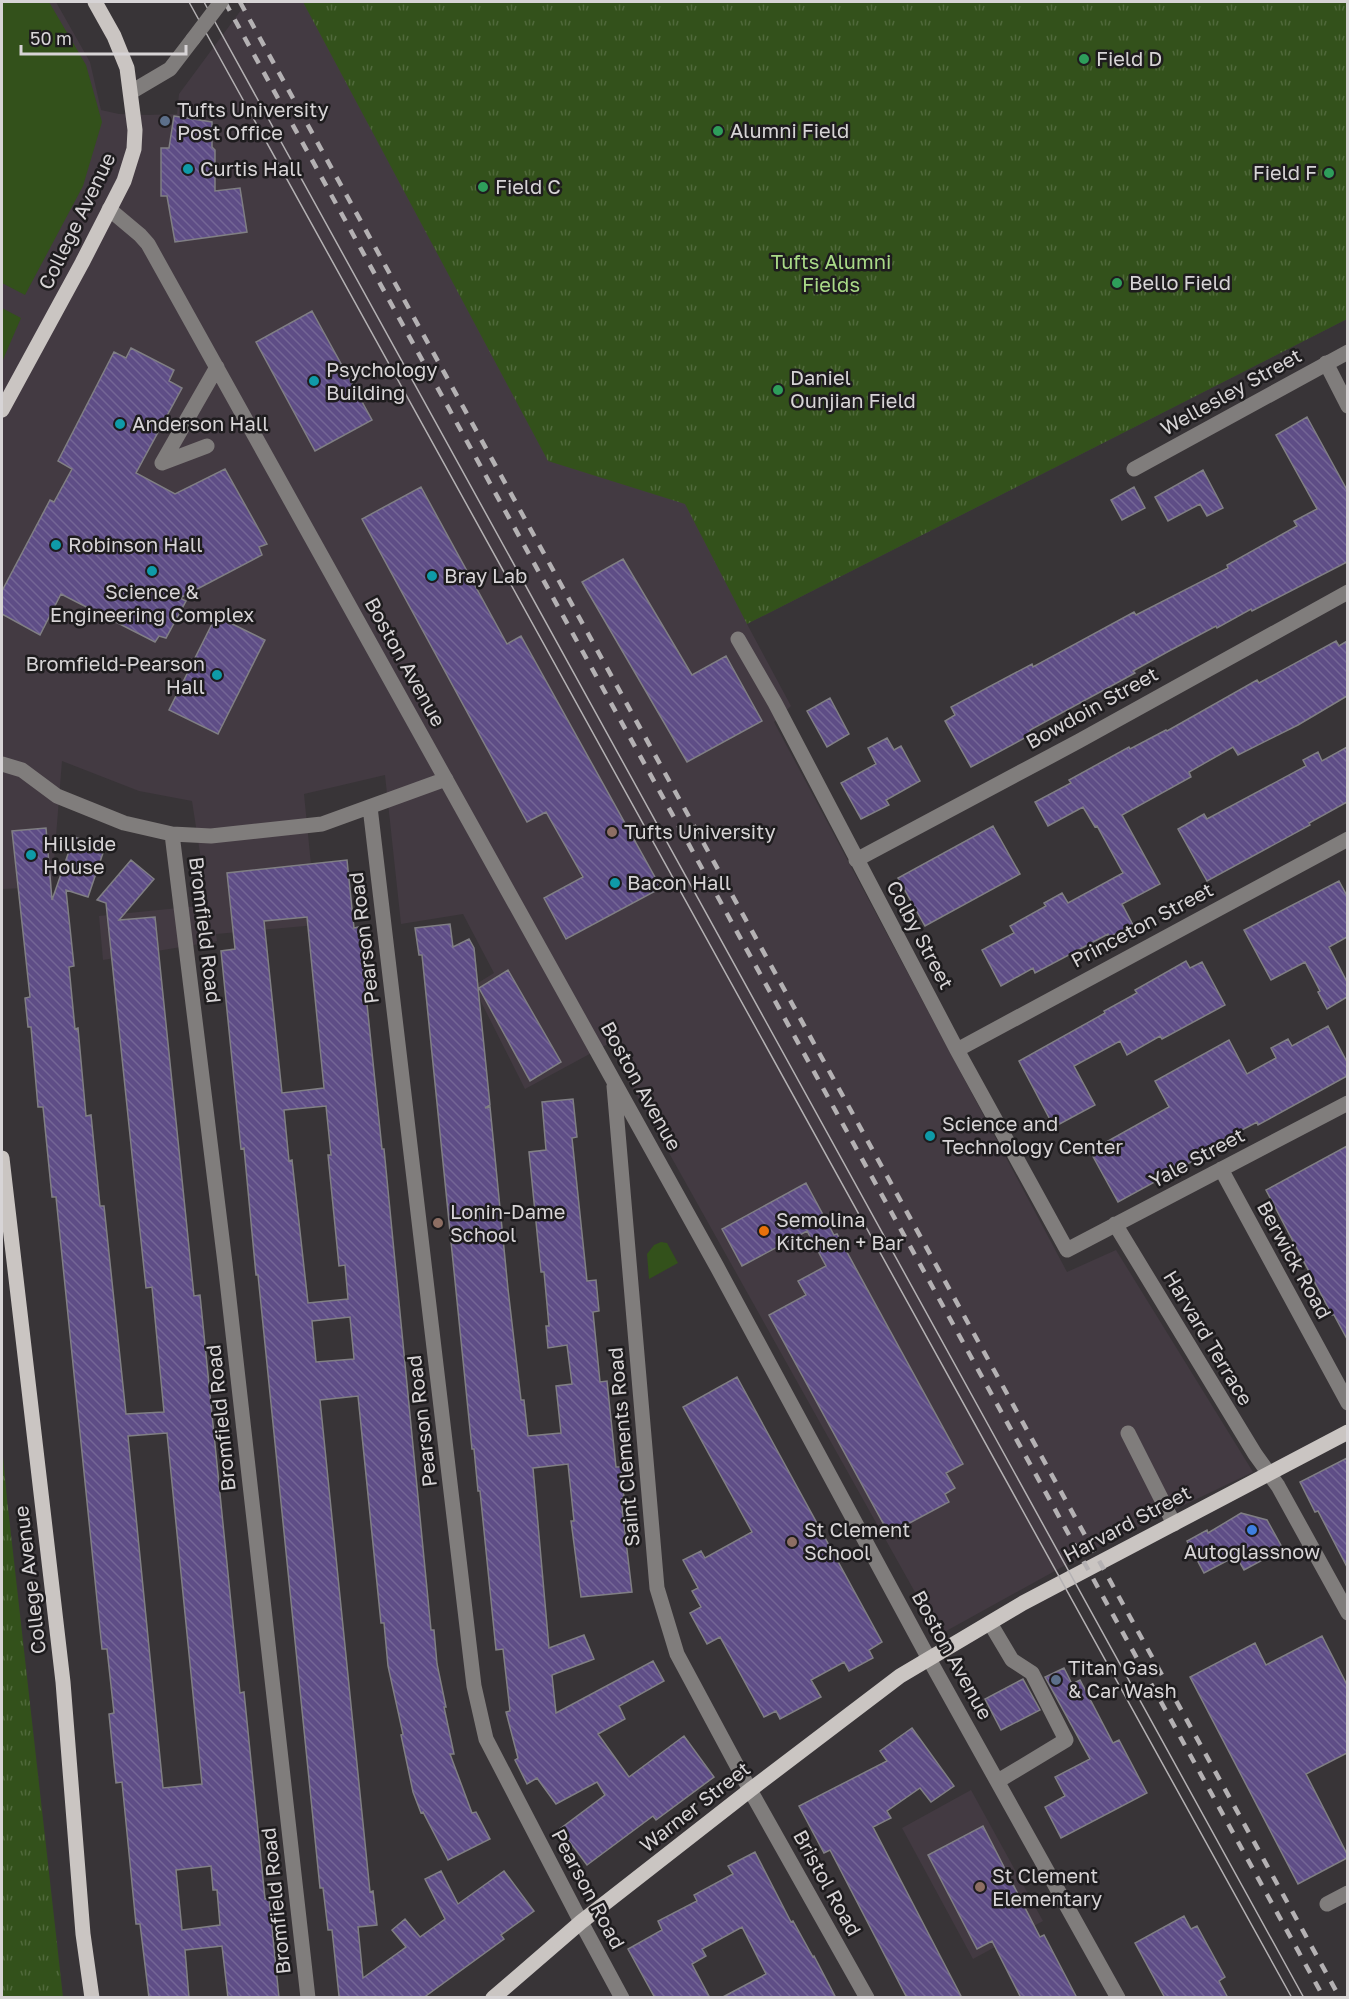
<svg xmlns="http://www.w3.org/2000/svg" width="1349" height="1999" viewBox="0 0 1349 1999" font-family="'Golos Text',sans-serif">
	<defs>
		<pattern id="park-tufts" width="24" height="20" patternUnits="userSpaceOnUse" patternTransform="scale(1.5)"><rect width="24" height="20" fill="#33511b"/><path d="M3 7l-1-3M5 7V3M7 7l1-3M15 17l-1-3M17 17v-4M19 17l1-3" fill="none" stroke="#50693b"/></pattern>
		<pattern id="building-back-hatch" width="6" height="6" patternUnits="userSpaceOnUse" patternTransform="scale(1.5)"><rect width="6" height="6" fill="#5e4d86"/><path d="M-1 5l2 2M0 0l6 6M5-1l2 2" fill="none" stroke="#746696"/></pattern>
	</defs>
	<rect width="100%" height="100%" fill="#383437"/>
	<path fill="#433a42" d="M 2,2 L 56,2 L 90,62 L 101,110 L 119,114 L 147,115 L 177,114 L 179,94 L 247,2 L 1347,2 L 1347,319 L 747,624 L 791,706 L 774,722 L 1067,1272 L 1116,1250 L 1253,1472 L 1109,1541 L 939,1635 L 608,1044 L 525,1089 L 473,986 L 494,973 L 463,914 L 401,924 L 385,775 L 304,794 L 317,925 L 216,934 L 217,941 L 103,960 L 99,916 L 208,905 L 192,801 L 139,791 L 62,761 L 52,887 L 2,889 Z
		M 971,1790 L 1043,1921 L 973,1959 L 902,1828 Z"/>
	<path fill="#33511b" d="M 2,2 L 49,2 L 86,65 L 102,122 L 83,186 L 25,295 L 2,283 Z
		M 2,308 L 21,318 L 2,362 Z
		M 661,1242 L 667,1243 L 678,1263 L 649,1279 L 647,1254 L 654,1245 Z"/>
	<path fill="url(#park-tufts)" d="M 303,2 L 1347,2 L 1347,319 L 747,624 L 685,504 L 548,461 Z
		M 2,1446 L 7,1499 L 63,1997 L 2,1997 Z"/>
	<path fill="url(#building-back-hatch)" stroke="#807f84" stroke-width="1.5" fill-rule="evenodd" d="M 174,116 L 212,122 L 212,147 L 215,150 L 215,191 L 240,188 L 247,232 L 175,242 L 167,196 L 161,196 L 161,148 L 169,148 Z
		M 312,311 L 372,420 L 315,451 L 256,342 Z
		M 131,348 L 174,370 L 169,381 L 182,388 L 136,473 L 175,494 L 225,469 L 267,544 L 259,547 L 262,555 L 180,598 L 186,601 L 166,638 L 159,636 L 155,642 L 61,594 L 40,635 L 2,614 L 2,591 L 50,500 L 54,502 L 72,469 L 58,461 L 114,352 L 126,358 Z
		M 1307,417 L 1347,490 L 1347,562 L 1252,611 L 1251,609 L 1217,628 L 1216,626 L 1169,651 L 1133,671 L 1135,673 L 1030,730 L 1032,734 L 971,767 L 945,721 L 955,715 L 951,707 L 1032,664 L 1033,667 L 1134,612 L 1136,615 L 1228,568 L 1227,565 L 1297,526 L 1294,521 L 1317,509 L 1276,435 Z
		M 1203,470 L 1223,508 L 1207,516 L 1200,504 L 1168,521 L 1155,497 Z
		M 421,487 L 507,644 L 521,636 L 661,888 L 566,939 L 544,898 L 583,877 L 546,812 L 527,822 L 362,519 Z
		M 1134,487 L 1145,508 L 1122,520 L 1111,500 Z
		M 623,559 L 692,675 L 726,656 L 762,721 L 687,762 L 582,582 Z
		M 216,616 L 265,640 L 218,734 L 169,710 Z
		M 1336,641 L 1339,646 L 1347,641 L 1347,696 L 1298,725 L 1238,755 L 1233,747 L 1189,772 L 1191,777 L 1122,815 L 1160,884 L 1122,904 L 1133,925 L 1110,937 L 1108,934 L 1035,973 L 1033,968 L 1001,986 L 982,950 L 1014,933 L 1010,926 L 1046,906 L 1044,903 L 1062,893 L 1068,903 L 1123,873 L 1097,826 L 1095,827 L 1083,807 L 1048,826 L 1035,802 L 1071,783 L 1069,780 L 1129,747 L 1130,749 L 1166,730 L 1167,731 L 1257,680 L 1259,683 Z
		M 830,698 L 849,734 L 827,747 L 807,711 Z
		M 887,738 L 894,750 L 901,746 L 920,781 L 886,800 L 889,805 L 861,819 L 841,783 L 876,764 L 868,748 Z
		M 1347,747 L 1347,802 L 1309,823 L 1310,825 L 1207,881 L 1178,829 L 1204,814 L 1207,819 L 1306,766 L 1303,760 L 1318,752 L 1322,761 Z
		M 993,826 L 1020,874 L 925,926 L 898,878 Z
		M 46,828 L 52,900 L 74,837 L 105,847 L 88,897 L 66,890 L 74,966 L 69,967 L 75,1029 L 78,1028 L 86,1116 L 91,1115 L 100,1206 L 104,1206 L 126,1414 L 164,1412 L 152,1287 L 146,1288 L 137,1203 L 106,903 L 97,900 L 131,860 L 154,879 L 119,920 L 155,917 L 194,1296 L 200,1295 L 240,1693 L 244,1692 L 265,1899 L 269,1898 L 279,1998 L 228,1998 L 222,1946 L 185,1950 L 189,1998 L 149,1998 L 140,1924 L 136,1924 L 122,1782 L 116,1783 L 109,1714 L 114,1713 L 107,1649 L 102,1649 L 56,1197 L 52,1197 L 43,1107 L 38,1107 L 31,1027 L 28,1027 L 25,998 L 30,997 L 12,831 ZM 167,1433 L 202,1784 L 163,1788 L 128,1436 ZM 211,1866 L 213,1890 L 217,1890 L 220,1925 L 182,1930 L 176,1870 Z
		M 347,860 L 354,928 L 359,927 L 382,1149 L 384,1149 L 431,1630 L 434,1630 L 437,1664 L 446,1707 L 444,1707 L 454,1754 L 450,1754 L 472,1813 L 476,1812 L 490,1839 L 448,1860 L 423,1812 L 421,1813 L 413,1792 L 401,1735 L 403,1734 L 388,1666 L 384,1623 L 381,1623 L 358,1396 L 320,1400 L 370,1892 L 373,1891 L 377,1925 L 358,1927 L 363,1978 L 406,1947 L 392,1930 L 405,1919 L 420,1937 L 445,1919 L 425,1879 L 441,1871 L 458,1904 L 504,1871 L 534,1911 L 501,1935 L 504,1939 L 423,1998 L 337,1998 L 339,1996 L 332,1930 L 328,1930 L 323,1888 L 320,1888 L 258,1275 L 256,1275 L 244,1148 L 241,1149 L 221,951 L 235,949 L 227,873 ZM 307,917 L 324,1088 L 282,1093 L 264,921 ZM 326,1106 L 331,1155 L 328,1155 L 339,1266 L 345,1265 L 348,1299 L 308,1303 L 292,1160 L 289,1161 L 284,1110 ZM 350,1317 L 354,1359 L 316,1362 L 312,1321 Z
		M 1339,881 L 1347,896 L 1347,937 L 1329,947 L 1347,982 L 1347,997 L 1327,1009 L 1318,992 L 1320,991 L 1305,962 L 1271,980 L 1244,930 Z
		M 450,924 L 453,947 L 469,939 L 474,948 L 490,1105 L 485,1108 L 490,1107 L 508,1289 L 521,1400 L 524,1400 L 528,1436 L 561,1433 L 556,1386 L 572,1384 L 567,1345 L 548,1348 L 546,1326 L 549,1326 L 544,1272 L 541,1272 L 529,1152 L 546,1150 L 542,1102 L 573,1099 L 577,1137 L 572,1138 L 587,1281 L 596,1280 L 599,1311 L 593,1312 L 600,1382 L 607,1381 L 616,1467 L 621,1467 L 624,1498 L 621,1499 L 632,1592 L 581,1597 L 571,1521 L 574,1521 L 568,1464 L 533,1468 L 549,1648 L 584,1635 L 594,1659 L 552,1675 L 556,1713 L 653,1661 L 664,1681 L 619,1706 L 625,1719 L 598,1734 L 629,1777 L 684,1736 L 714,1777 L 656,1820 L 653,1816 L 587,1865 L 560,1829 L 605,1795 L 597,1782 L 556,1804 L 537,1778 L 527,1784 L 515,1760 L 518,1758 L 506,1712 L 510,1711 L 503,1649 L 496,1650 L 480,1491 L 478,1491 L 474,1449 L 472,1449 L 422,955 L 419,955 L 415,928 Z
		M 1186,961 L 1190,968 L 1202,962 L 1225,1005 L 1162,1039 L 1160,1036 L 1127,1055 L 1120,1041 L 1074,1066 L 1095,1105 L 1054,1127 L 1019,1061 L 1105,1013 L 1104,1011 L 1137,993 L 1135,990 Z
		M 508,970 L 561,1062 L 530,1081 L 479,988 Z
		M 1328,1026 L 1347,1062 L 1347,1076 L 1258,1125 L 1257,1122 L 1213,1145 L 1215,1149 L 1118,1202 L 1090,1151 L 1169,1107 L 1155,1081 L 1229,1040 L 1247,1074 L 1276,1058 L 1271,1048 L 1288,1039 L 1292,1046 Z
		M 1347,1146 L 1347,1339 L 1334,1315 L 1332,1315 L 1266,1190 Z
		M 806,1183 L 834,1235 L 837,1234 L 963,1464 L 946,1473 L 955,1488 L 945,1494 L 949,1502 L 889,1534 L 769,1315 L 806,1295 L 798,1281 L 826,1266 L 807,1231 L 742,1266 L 722,1229 Z
		M 737,1377 L 882,1642 L 869,1650 L 873,1658 L 849,1671 L 844,1662 L 811,1680 L 821,1697 L 780,1719 L 776,1711 L 764,1717 L 720,1637 L 707,1644 L 690,1613 L 701,1607 L 692,1591 L 698,1588 L 683,1560 L 701,1551 L 705,1558 L 752,1532 L 683,1407 Z
		M 1347,1458 L 1347,1567 L 1318,1511 L 1315,1512 L 1300,1482 Z
		M 1241,1513 L 1267,1520 L 1283,1549 L 1244,1570 L 1236,1556 L 1204,1573 L 1187,1541 L 1207,1530 L 1208,1533 Z
		M 1322,1636 L 1347,1685 L 1347,1753 L 1306,1774 L 1347,1854 L 1347,1858 L 1298,1884 L 1190,1677 L 1255,1643 L 1266,1665 Z
		M 1064,1668 L 1072,1684 L 1080,1680 L 1113,1743 L 1119,1740 L 1147,1793 L 1061,1838 L 1045,1807 L 1065,1796 L 1055,1777 L 1090,1759 L 1045,1677 Z
		M 1023,1679 L 1040,1710 L 1001,1730 L 985,1699 Z
		M 912,1728 L 954,1786 L 931,1802 L 920,1788 L 887,1811 L 891,1818 L 873,1827 L 962,1998 L 907,1998 L 830,1850 L 824,1853 L 799,1806 L 887,1761 L 880,1751 Z
		M 983,1826 L 1040,1937 L 1044,1935 L 1077,1998 L 1021,1998 L 992,1941 L 977,1949 L 928,1855 Z
		M 755,1852 L 791,1922 L 793,1921 L 813,1957 L 814,1956 L 836,1998 L 721,1998 L 766,1974 L 742,1927 L 702,1949 L 706,1956 L 692,1964 L 710,1998 L 655,1998 L 628,1949 L 662,1930 L 658,1921 L 697,1901 L 694,1895 L 733,1874 L 728,1866 Z
		M 1184,1916 L 1191,1929 L 1197,1926 L 1225,1977 L 1219,1981 L 1228,1998 L 1165,1998 L 1135,1943 Z"/>
	<g fill="none" stroke-linecap="round" stroke-linejoin="round">
		<path stroke="#807d7c" stroke-width="15" d="M 131,92 L 170,69 L 193,39
			M 109,209 L 140,235 L 148,244 L 716,1265 L 929,1659 L 1118,1998
			M 1326,363 L 1348,406
			M 207,446 L 162,463 L 217,367
			M 1134,469 L 1348,352
			M 738,639 L 775,703 L 957,1050 L 1067,1250 L 1348,1103
			M 2,764 L 22,770 L 57,796 L 124,823 L 172,834 L 211,836 L 322,824 L 446,779
			M 370,807 L 474,1686 L 486,1739 L 581,1922 L 622,1998
			M 172,834 L 225,1263 L 308,1998
			M 856,860 L 1079,741 L 1348,592
			M 957,1050 L 1348,839
			M 614,1086 L 657,1588 L 677,1654 L 750,1790 L 867,1998
			M 1221,1169 L 1348,1403
			M 1115,1224 L 1255,1454 L 1278,1486 L 1348,1613
			M 1128,1433 L 1174,1524
			M 990,1623 L 1012,1660 L 1032,1673 L 1066,1740 L 998,1781
			M 1327,1904 L 1348,1893"/>
		<path stroke="#cac5c2" stroke-width="15" d="M 2,410 L 82,263 L 124,181 L 134,149 L 135,130 L 127,68 L 114,36 L 95,2
			M 2,1158 L 63,1682 L 83,1934 L 92,1998
			M 493,1998 L 581,1922 L 750,1790 L 900,1676 L 1023,1603 L 1348,1432"/>
		<path stroke="#b4b1b3" stroke-width="1.5" d="M 189,2 L 1292,1998
			M 204,2 L 1304,1998"/>
		<path stroke="#b4b1b3" stroke-width="4.5" stroke-dasharray="10 10" stroke-linecap="butt" d="M 225,2 L 1324,1998
			M 240,2 L 1340,1998"/>
		<path stroke="#807d7c" stroke-width="15" d="M 193,39 L 221,2"/>
	</g>
	<g fill="#2e9e5b" stroke="#1e1c1e" stroke-width="2">
		<circle cx="1084" cy="59" r="6"/>
		<circle cx="718" cy="131" r="6"/>
		<circle cx="1329" cy="173" r="6"/>
		<circle cx="483" cy="187" r="6"/>
		<circle cx="1117" cy="283" r="6"/>
		<circle cx="778" cy="390" r="6"/>
	</g>
	<g fill="#5c6f8a" stroke="#1e1c1e" stroke-width="2">
		<circle cx="165" cy="121" r="6"/>
		<circle cx="1056" cy="1680" r="6"/>
	</g>
	<g fill="#0f9aa8" stroke="#1e1c1e" stroke-width="2">
		<circle cx="188" cy="169" r="6"/>
		<circle cx="314" cy="381" r="6"/>
		<circle cx="120" cy="424" r="6"/>
		<circle cx="56" cy="545" r="6"/>
		<circle cx="152" cy="571" r="6"/>
		<circle cx="432" cy="576" r="6"/>
		<circle cx="217" cy="675" r="6"/>
		<circle cx="31" cy="855" r="6"/>
		<circle cx="615" cy="883" r="6"/>
		<circle cx="930" cy="1136" r="6"/>
	</g>
	<g fill="#8d6e63" stroke="#1e1c1e" stroke-width="2">
		<circle cx="612" cy="832" r="6"/>
		<circle cx="438" cy="1223" r="6"/>
		<circle cx="792" cy="1542" r="6"/>
		<circle cx="980" cy="1887" r="6"/>
	</g>
	<circle fill="#e8710a" stroke="#1e1c1e" stroke-width="2" cx="764" cy="1231" r="6"/>
	<circle fill="#3f7fe0" stroke="#1e1c1e" stroke-width="2" cx="1252" cy="1530" r="6"/>
	<g text-anchor="middle" stroke-width="5" stroke-linejoin="round" paint-order="stroke">
		<g font-size="20" fill="#d7d4d6" stroke="#1e1c1e" text-anchor="start">
			<text x="1096" y="66">Field D</text>
			<text x="177" y="117">Tufts University<tspan x="177" dy="23">Post Office</tspan></text>
			<text x="730" y="138">Alumni Field</text>
			<text x="200" y="176">Curtis Hall</text>
			<text x="1317" y="180" text-anchor="end">Field F</text>
			<text x="495" y="194">Field C</text>
			<text x="1129" y="290">Bello Field</text>
			<text x="326" y="377">Psychology<tspan x="326" dy="23">Building</tspan></text>
			<text x="790" y="385">Daniel<tspan x="790" dy="23">Ounjian Field</tspan></text>
			<text x="132" y="431">Anderson Hall</text>
			<text x="68" y="552">Robinson Hall</text>
			<text x="444" y="583">Bray Lab</text>
			<text x="152" y="599" text-anchor="middle">Science &amp;<tspan x="152" dy="23">Engineering Complex</tspan></text>
			<text x="205" y="671" text-anchor="end">Bromfield-Pearson<tspan x="205" dy="23">Hall</tspan></text>
			<text x="624" y="839">Tufts University</text>
			<text x="43" y="851">Hillside<tspan x="43" dy="23">House</tspan></text>
			<text x="627" y="890">Bacon Hall</text>
			<text x="942" y="1131">Science and<tspan x="942" dy="23">Technology Center</tspan></text>
			<text x="450" y="1219">Lonin-Dame<tspan x="450" dy="23">School</tspan></text>
			<text x="776" y="1227">Semolina<tspan x="776" dy="23">Kitchen + Bar</tspan></text>
			<text x="804" y="1537">St Clement<tspan x="804" dy="23">School</tspan></text>
			<text x="1252" y="1559" text-anchor="middle">Autoglassnow</text>
			<text x="1068" y="1675">Titan Gas<tspan x="1068" dy="23">&amp; Car Wash</tspan></text>
			<text x="992" y="1883">St Clement<tspan x="992" dy="23">Elementary</tspan></text>
		</g>
		<g font-size="20" fill="#d7d4d6" stroke="#1e1c1e">
			<text transform="translate(77 221) rotate(-64)" y="7">College Avenue</text>
			<text transform="translate(1231 392) rotate(-29)" y="7">Wellesley Street</text>
			<text transform="translate(405 662) rotate(61)" y="7">Boston Avenue</text>
			<text transform="translate(1092 708) rotate(-29)" y="7">Bowdoin Street</text>
			<text transform="translate(1142 925) rotate(-28)" y="7">Princeton Street</text>
			<text transform="translate(205 930) rotate(83)" y="7">Bromfield Road</text>
			<text transform="translate(920 935) rotate(62)" y="7">Colby Street</text>
			<text transform="translate(364 938) rotate(-97)" y="7">Pearson Road</text>
			<text transform="translate(641 1086) rotate(61)" y="7">Boston Avenue</text>
			<text transform="translate(1197 1158) rotate(-28)" y="7">Yale Street</text>
			<text transform="translate(1294 1260) rotate(61)" y="7">Berwick Road</text>
			<text transform="translate(1208 1338) rotate(59)" y="7">Harvard Terrace</text>
			<text transform="translate(221 1418) rotate(-96)" y="7">Bromfield Road</text>
			<text transform="translate(422 1421) rotate(-97)" y="7">Pearson Road</text>
			<text transform="translate(624 1447) rotate(-95)" y="7">Saint Clements Road</text>
			<text transform="translate(1127 1524) rotate(-28)" y="7">Harvard Street</text>
			<text transform="translate(30 1580) rotate(-97)" y="7">College Avenue</text>
			<text transform="translate(952 1655) rotate(61)" y="7">Boston Avenue</text>
			<text transform="translate(695 1807) rotate(-38)" y="7">Warner Street</text>
			<text transform="translate(827 1883) rotate(61)" y="7">Bristol Road</text>
			<text transform="translate(588 1889) rotate(62)" y="7">Pearson Road</text>
			<text transform="translate(276 1901) rotate(-96)" y="7">Bromfield Road</text>
		</g>
		<g font-size="20" fill="#a9da87" stroke="#1e1c1e">
			<text x="831" y="269">Tufts Alumni<tspan x="831" dy="23">Fields</tspan></text>
		</g>
	</g>
	<rect width="1349" height="1999" fill="none" stroke="#d7d4d6" stroke-width="6"/>
	<path d="M21 45v9h165v-9" fill="none" stroke="#d7d4d6" stroke-width="3"/>
	<text x="30" y="45" font-size="18" fill="#d7d4d6" stroke="#1e1c1e" stroke-width="4.5" paint-order="stroke">50 m</text>
</svg>
